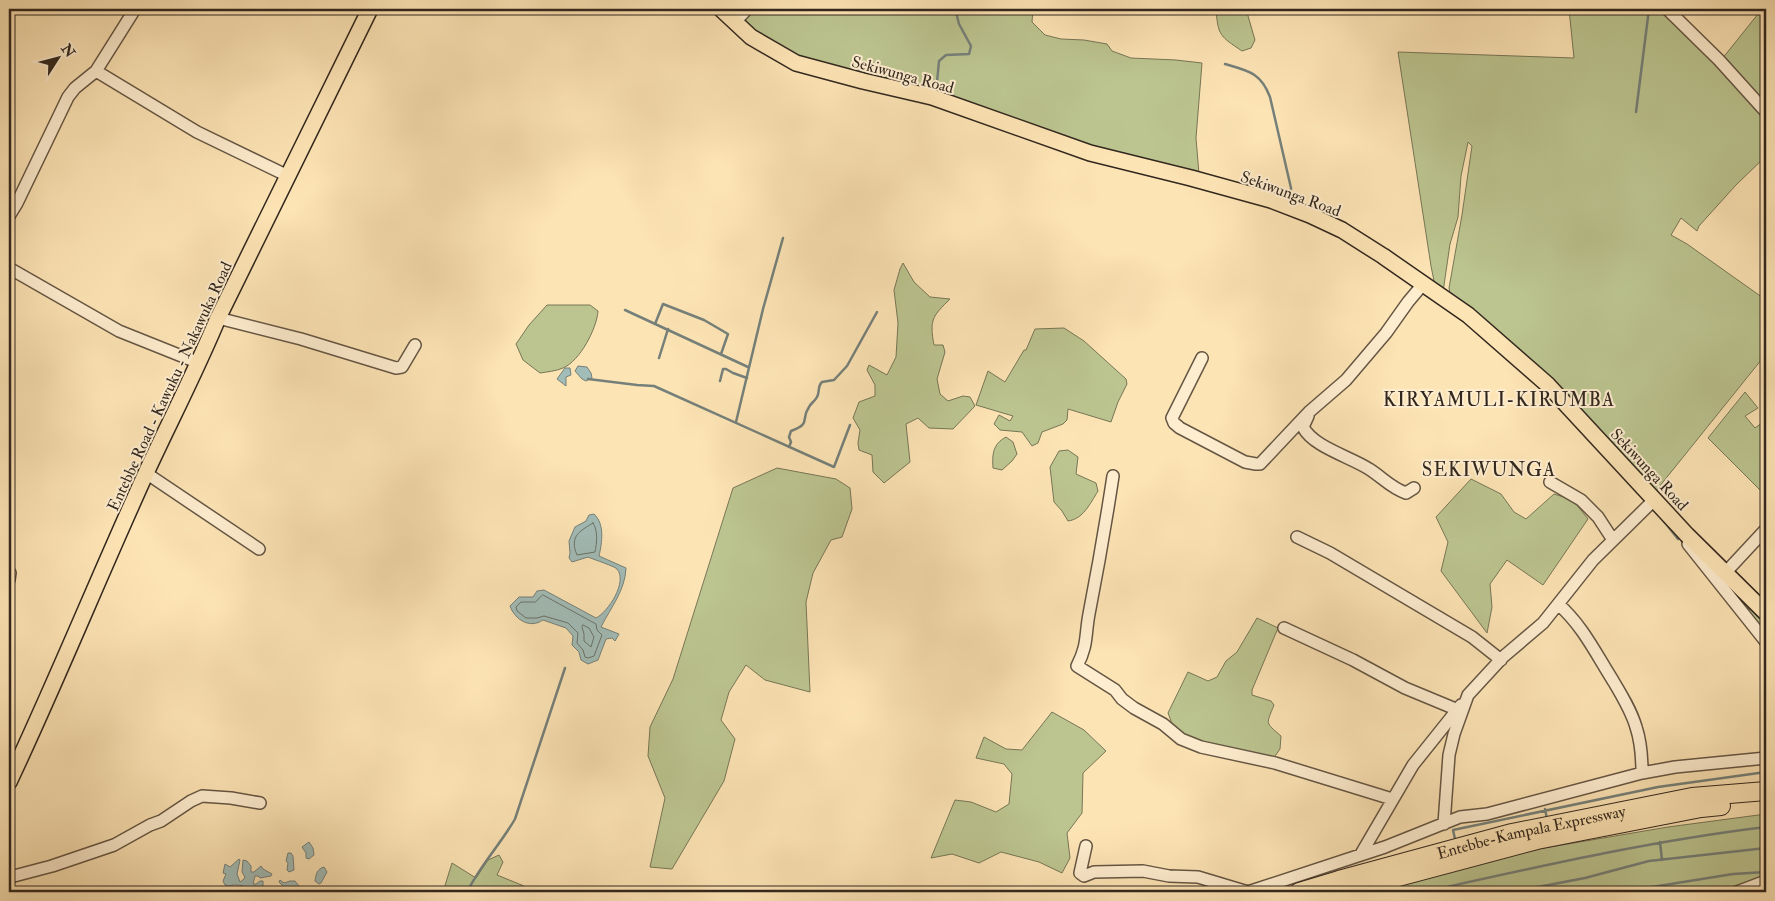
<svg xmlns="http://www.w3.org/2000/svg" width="1775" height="901" viewBox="0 0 1775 901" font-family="'IM FELL Double Pica',serif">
	<rect width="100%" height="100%" fill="#fde4b5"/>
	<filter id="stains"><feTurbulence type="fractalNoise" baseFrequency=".004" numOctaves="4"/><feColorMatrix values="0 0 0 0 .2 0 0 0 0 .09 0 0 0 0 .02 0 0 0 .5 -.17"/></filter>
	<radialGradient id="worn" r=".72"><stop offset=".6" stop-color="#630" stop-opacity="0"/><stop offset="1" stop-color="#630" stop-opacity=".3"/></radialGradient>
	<path fill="#bcc590" stroke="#777657" d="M 752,9 L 802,9 C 810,14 819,13 826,9 L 1033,9 L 1032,22 L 1045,35 L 1061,39 L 1084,40 L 1107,44 L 1112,51 L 1131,58 L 1176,60 L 1202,63 L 1196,138 L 1199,174 L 1105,151 L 803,61 L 740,24 Z
		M 1216,9 L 1246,9 L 1255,40 L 1251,48 L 1242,51 C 1220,36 1218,36 1216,9 Z
		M 1569,9 L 1665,9 L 1766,117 L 1766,156 L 1736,185 L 1699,226 L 1697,231 L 1681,218 L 1671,235 L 1687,244 L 1766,300 L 1766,354 L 1655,492 L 1450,293 L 1449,288 L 1462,215 L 1472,146 L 1468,142 L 1461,176 L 1458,217 L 1450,244 L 1443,292 L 1435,286 L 1431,266 L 1398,52 L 1574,58 Z
		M 1762,9 L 1766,9 L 1766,106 L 1722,59 Z
		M 903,263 L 914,282 L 930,297 L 950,299 C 933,316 929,319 934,345 L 943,345 L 945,352 L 937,379 L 940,394 L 948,401 L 963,396 L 970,397 L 975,406 L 953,429 L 929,428 L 918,418 L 906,424 L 910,462 L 884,483 L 873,472 L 872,455 L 859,450 L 858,443 L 860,430 L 853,418 L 859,402 L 875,396 L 875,385 L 867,370 L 869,365 L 887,375 L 896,357 L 898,323 L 894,290 L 900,269 Z
		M 547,305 L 590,305 L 598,311 C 597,328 580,361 563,368 C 556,371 547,372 540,373 L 523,360 L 516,344 L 529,325 Z
		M 1064,328 L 1084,341 L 1126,379 L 1127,384 L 1118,402 L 1111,422 L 1068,409 L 1067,420 L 1063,424 L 1042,432 L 1038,443 L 1032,446 L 1022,432 L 1000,430 L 994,424 L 999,415 L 1010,421 L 1013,416 L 976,405 L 988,371 L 1005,382 L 1024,350 L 1026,350 L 1035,329 Z
		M 1745,392 L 1758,408 L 1745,416 L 1755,428 L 1766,420 L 1766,496 L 1708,438 Z
		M 1006,437 L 1013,442 L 1017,454 L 1012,461 L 1002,470 L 993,468 C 992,454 993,444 1006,437 Z
		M 1068,450 L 1078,457 L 1076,474 L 1096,483 L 1098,491 C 1090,504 1083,519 1068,521 L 1062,511 L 1054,502 L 1050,467 L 1059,451 Z
		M 777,468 L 836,479 L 850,488 L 852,509 L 842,537 L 831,540 L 813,573 L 806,602 L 810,692 L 765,680 L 746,665 L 729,692 L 721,720 L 735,739 L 724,781 L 672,869 L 650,867 L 665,798 L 648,756 L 650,727 L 673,679 L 733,488 Z
		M 1471,479 L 1501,494 L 1514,512 L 1526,519 L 1554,494 L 1573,500 L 1588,519 L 1543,585 L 1507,560 L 1490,584 L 1492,607 L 1487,633 L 1441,571 L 1448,542 L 1436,517 Z
		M 1745,607 C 1758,612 1766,621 1766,635 Z
		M 1257,618 L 1278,628 L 1252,690 L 1252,695 L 1271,701 L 1274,705 C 1266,725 1265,722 1281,736 L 1280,749 L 1273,759 L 1190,739 L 1174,729 L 1168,713 L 1188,672 L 1208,681 L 1217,677 L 1226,661 L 1237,652 Z
		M 1052,712 L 1084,730 L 1106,751 L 1083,773 L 1082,813 L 1067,833 L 1070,858 L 1062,873 L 1039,862 L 1001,852 L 979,863 L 952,854 L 931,858 L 955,800 L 971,802 L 996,812 L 1009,804 L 1012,774 L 1004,764 L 976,758 L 984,737 L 1006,749 L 1022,750 Z
		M 1766,814 L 1766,878 L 1722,892 L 1363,892 L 1503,855 L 1668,827 Z
		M 499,855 L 503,862 L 497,875 L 524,886 L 522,892 L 443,892 L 452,863 L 476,878 L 488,860 Z"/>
	<path fill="#a2bcb7" stroke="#75807a" d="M 578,366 L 587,367 L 591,373 L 592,378 L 586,381 L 582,379 L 575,371 Z
		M 565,368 L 570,368 L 571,375 L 566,377 L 566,386 L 557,379 Z
		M 594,514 C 605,524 602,543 599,556 L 626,568 C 625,591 611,607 601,627 L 619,634 L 615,641 L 612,638 L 606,639 L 598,660 L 588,664 L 581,660 L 579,652 L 572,645 L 573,636 L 566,628 L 543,620 C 530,629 515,620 510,606 L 519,597 L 533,597 L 537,591 L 544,590 L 596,618 C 608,612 628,582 617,569 C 614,566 595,560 588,557 L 572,562 L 569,558 L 570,553 L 569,541 L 575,527 L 586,521 L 589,515 Z
		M 309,842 L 313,848 L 314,855 L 309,859 L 306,858 L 306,853 L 302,847 Z
		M 288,853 L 291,853 L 293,856 L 294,870 L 289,872 L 287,870 L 288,863 L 286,861 Z
		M 239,859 L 240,860 L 237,874 L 240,882 L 244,879 L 245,877 L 242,872 L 243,860 L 247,861 L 251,866 L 251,872 L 254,872 L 261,866 L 263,869 L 272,874 L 271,876 L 260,878 L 258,876 L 255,876 L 253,884 L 256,884 L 260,881 L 263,881 L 263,886 L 260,892 L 253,889 L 250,890 L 251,892 L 246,892 L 248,889 C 245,885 234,884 229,886 L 225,885 L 223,881 L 226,874 L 223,873 L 225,864 L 230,867 Z
		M 324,867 L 327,872 L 321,883 L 319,884 L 315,881 C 316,874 317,869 324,867 Z
		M 280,880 L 284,883 L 290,881 L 295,881 L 299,886 L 300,890 L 296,892 L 294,888 L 288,892 L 286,891 L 284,887 L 279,882 Z"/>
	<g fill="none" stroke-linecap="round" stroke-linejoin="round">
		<path stroke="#6a726a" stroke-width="1" d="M 593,523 C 598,530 597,543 595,552 L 577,555 C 569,536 580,531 593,523 Z
			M 543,595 L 596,624 L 597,630 L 602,635 L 594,656 L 588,658 L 585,657 L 583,650 L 577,643 L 578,633 L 568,623 L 544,616 L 537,618 L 526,618 L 517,611 L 516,607 L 521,602 L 535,602 Z
			M 583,625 L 589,628 L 594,637 L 591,647 L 584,641 L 584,634 L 582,627 Z"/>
		<path stroke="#75807a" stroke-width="2.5" d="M 772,41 L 778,44
			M 1225,64 C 1249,71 1261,73 1270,97 L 1291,188 L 1290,200
			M 933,91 L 937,82 L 939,61 L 946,55 L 969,54 L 971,46 L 959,24 L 956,12 L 959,9
			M 1636,112 L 1649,9
			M 625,310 L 748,367
			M 655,324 L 663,304 L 704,320 L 728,334 L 721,354
			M 659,358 L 668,329
			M 588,379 L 637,385 L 654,386 L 834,467 L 850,425
			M 720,381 L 723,369 L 726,369 L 733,373 L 747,378
			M 736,422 L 763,309 L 783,238
			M 789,447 L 791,442 L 789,437 L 791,431 C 812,423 800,420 809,407 C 811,403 815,401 817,397 C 820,392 817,387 822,382 L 834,380 L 847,366 L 877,312
			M 1659,515 L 1678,539
			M 1545,809 L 1547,819
			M 1455,839 L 1453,830 L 1658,787 L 1766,772
			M 1660,842 L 1662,860
			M 436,892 L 438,892
			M 467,892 C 481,864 500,845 515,819 L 565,668
			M 1437,892 L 1442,888 C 1550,864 1657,840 1766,827
			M 1519,892 L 1522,890 L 1585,878 L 1649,861 L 1766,848
			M 1621,892 L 1733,874 L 1766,872
			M 1716,892 L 1741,885"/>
		<g stroke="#655644" stroke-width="14">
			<path id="minor" d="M 1667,9 L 1719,60 L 1766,112
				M 735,22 L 747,9
				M 96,71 L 197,132 L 288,176
				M 9,216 L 17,203 L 68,97 L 75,88 L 96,71 L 135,9
				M 9,268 L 119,331 L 199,363
				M 218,318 L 301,339 L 396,368 L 402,367 L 415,345
				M 1202,358 L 1172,418 L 1174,423 L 1180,428 L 1245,462 L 1256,464 L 1260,464 L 1309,412 L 1346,380 L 1386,333 L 1408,302 L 1424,283
				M 1308,416 L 1303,427 C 1313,447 1351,457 1369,469 C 1382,477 1391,488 1406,493 L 1414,488
				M 146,473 L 259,549
				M 1113,476 C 1106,522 1098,568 1089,614 C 1085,635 1088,645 1077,666 L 1115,690 L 1122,699 L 1134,708 L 1163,724 L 1181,739 L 1201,747 L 1275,763 L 1392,799
				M 1550,482 L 1581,500 L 1598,517 L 1613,540
				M 1297,537 L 1330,553 L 1472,637 L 1501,660
				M 1688,544 L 1766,642
				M 1726,572 L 1766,529
				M 9,580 L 10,573
				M 1558,604 C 1582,625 1595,652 1612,679 C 1621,694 1631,710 1636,727 C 1641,742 1642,758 1642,773
				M 1284,628 L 1353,660 L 1405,688 L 1458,710
				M 1444,824 L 1449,755 L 1454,734 L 1468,695 L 1503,657 L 1543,623 L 1593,560 L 1654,500 L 1659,506
				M 1086,846 L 1080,873 L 1084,876 L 1094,872 L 1143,871 L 1169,876 L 1198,877 L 1248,892
				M 1361,854 L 1413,765 L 1461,705
				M 9,876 L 14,876 L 52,866 L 114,845 L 150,825 L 161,821 L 191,801 L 202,796 L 231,798 L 260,803
				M 1248,892 L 1385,847 L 1460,817 L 1487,814 L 1642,773 L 1675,767 L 1766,758
				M 1737,892 L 1766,881"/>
		</g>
		<g stroke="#32271e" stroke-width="18">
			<path id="major" d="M 721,9 L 751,37 L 796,63 L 863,81 L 932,97 L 1090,153 L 1191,178 L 1271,200 L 1310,215 L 1342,230 L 1383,256 L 1468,315 L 1548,385 L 1687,535 L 1766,613
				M 9,782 C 57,680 99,576 146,473 C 170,421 196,371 218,318 L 370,9"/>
		</g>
		<g stroke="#32271e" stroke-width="20">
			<g id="highway">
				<path id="s1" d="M 1299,892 L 1339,880 L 1512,833 L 1692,797 L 1766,791"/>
				<path d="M 1342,892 L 1537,840 L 1701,808 L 1721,806"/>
			</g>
		</g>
		<use href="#minor" stroke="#feedcf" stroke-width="11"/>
		<use href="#major" stroke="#fde4b5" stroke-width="15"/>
		<use href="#highway" stroke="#fde4b5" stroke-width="18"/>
	</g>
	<g text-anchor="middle" stroke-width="4" stroke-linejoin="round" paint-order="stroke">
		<g font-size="16" fill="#32271e" stroke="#feedcf">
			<text transform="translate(903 74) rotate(15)" y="6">Sekiwunga Road</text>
			<text transform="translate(1291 193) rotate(20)" y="6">Sekiwunga Road</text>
			<text transform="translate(169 386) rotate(-65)" y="6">Entebbe Road - Kawuku - Nakawuka Road</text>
			<text transform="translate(1650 469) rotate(47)" y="6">Sekiwunga Road</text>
			<text dy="6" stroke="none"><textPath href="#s1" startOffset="240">Entebbe-Kampala Expressway</textPath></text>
		</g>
		<g font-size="19" letter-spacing="1" fill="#32271e" stroke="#feedcf">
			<text x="1499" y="406">KIRYAMULI-KIRUMBA</text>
			<text x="1489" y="476">SEKIWUNGA</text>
		</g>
	</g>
	<rect width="1775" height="901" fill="none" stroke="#fde4b5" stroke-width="30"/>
	<rect x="10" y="10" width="1755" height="881" fill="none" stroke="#32271e" stroke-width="2.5"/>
	<rect x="15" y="15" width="1745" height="871" fill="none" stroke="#32271e"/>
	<g transform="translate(58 58) rotate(54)" stroke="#feedcf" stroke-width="4" paint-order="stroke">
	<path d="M0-4L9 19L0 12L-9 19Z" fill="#32271e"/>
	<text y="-8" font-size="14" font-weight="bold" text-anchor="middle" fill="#32271e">N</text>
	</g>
	<rect width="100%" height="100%" filter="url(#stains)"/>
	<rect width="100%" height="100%" fill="url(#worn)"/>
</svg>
